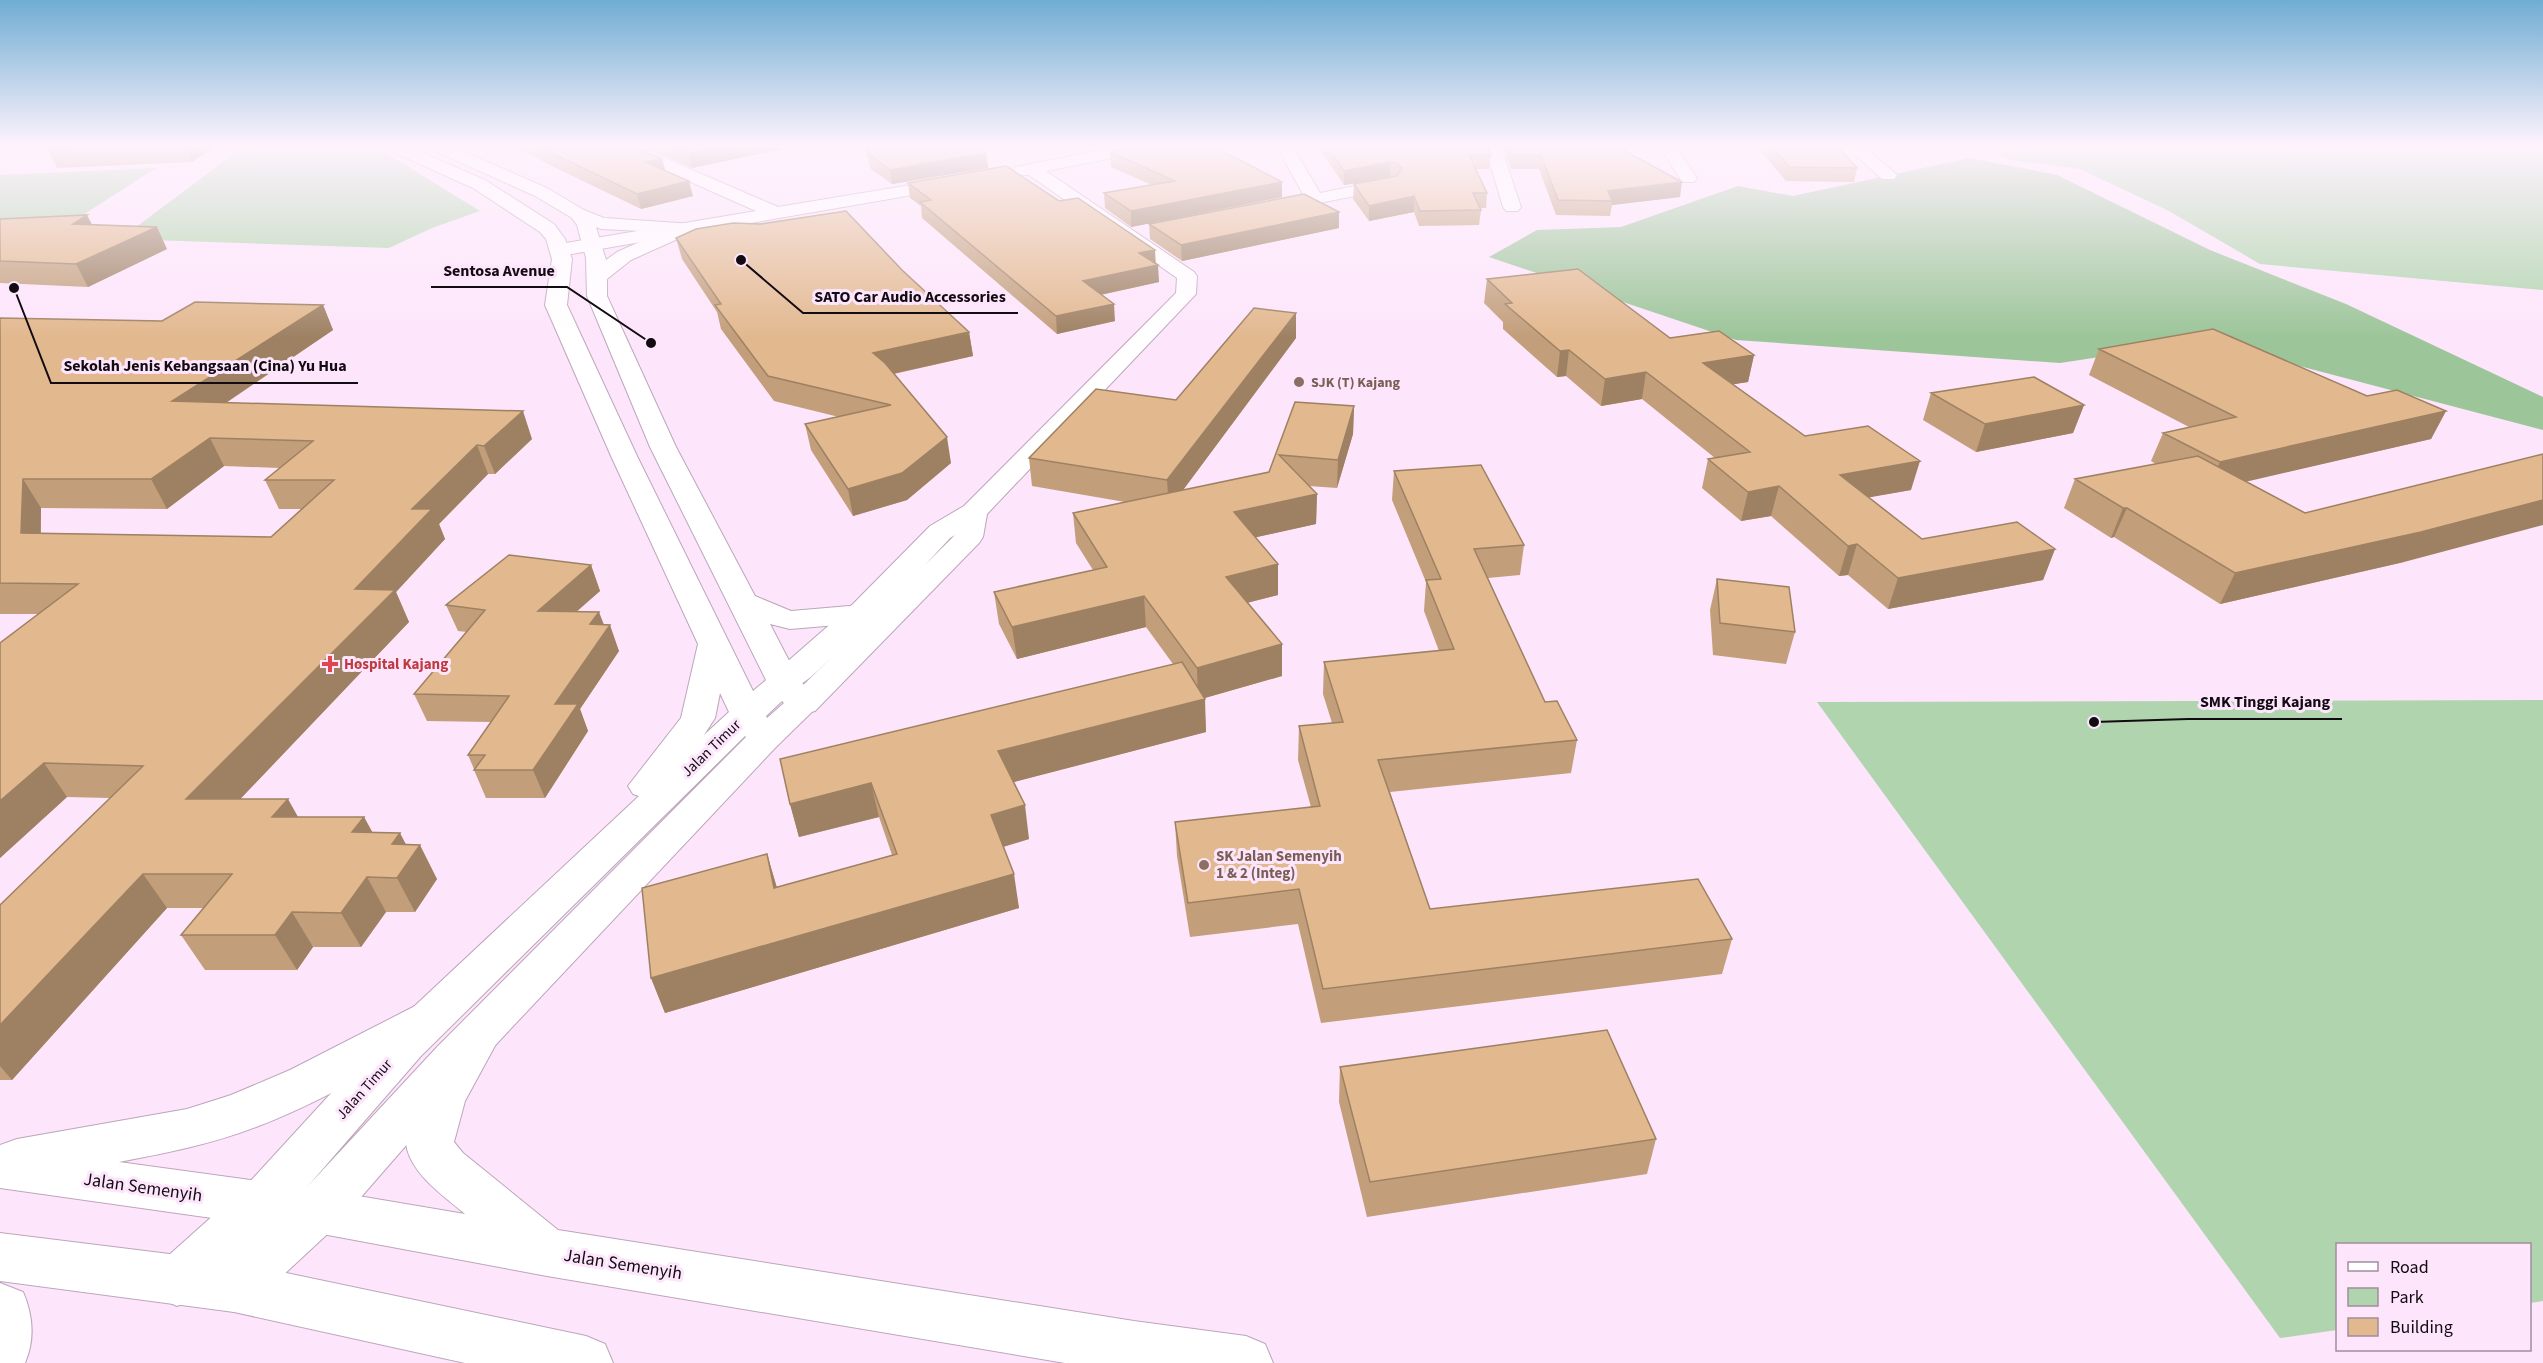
<svg xmlns="http://www.w3.org/2000/svg" width="2543" height="1363" viewBox="0 0 2543 1363" font-family="'Source Sans 3',sans-serif">
	<rect width="100%" height="100%" fill="#fde5fb"/>
	<path fill="#b0d4ad" d="M 243,147 L 376,147 L 480,211 L 432,228 L 389,248 L 120,239 Z
		M 1982,147 L 2543,147 L 2543,290 L 2260,264 L 2169,211 L 2080,169 L 2011,160 Z
		M 156,168 L 52,235 L 0,238 L 0,175 Z
		M 2543,700 L 2543,1301 L 2530,1303 L 2530,1244 L 2338,1244 L 2337,1330 L 2280,1338 L 1817,702 Z"/>
	<path fill="#9cc599" d="M 1970,158 L 2057,175 L 2210,250 L 2346,304 L 2543,397 L 2543,430 L 2276,360 L 2172,346 L 2060,363 L 1736,340 L 1489,257 L 1537,230 L 1621,227 L 1738,186 L 1793,196 Z"/>
	<g fill="none" stroke-linecap="round" stroke-linejoin="round">
		<g stroke="#bca6bb" stroke-width="2">
			<path id="minor" d="M 617,147 L 639,147 L 778,207 L 953,178 L 959,179 L 962,183 L 959,187 L 953,188 L 560,256 L 553,254 L 550,250 L 553,246 L 560,244 L 756,211 L 619,150 Z
				M 1117,147 L 1151,147 L 1143,152 L 1046,171 L 1194,272 L 1197,276 L 1196,294 L 987,514 L 983,537 L 979,543 L 815,711 L 803,714 L 791,711 L 786,704 L 791,697 L 831,658 C 813,674 798,695 772,689 L 767,682 L 772,675 L 850,607 L 930,526 L 964,506 L 1176,293 L 1177,278 L 1029,175 L 1015,175 L 1013,171 L 1015,167 L 1021,166 ZM 955,535 L 925,565 L 950,538 Z
				M 1277,147 L 1293,147 L 1320,193 L 1390,179 L 1396,180 L 1399,184 L 1396,188 L 1390,189 L 1269,213 L 1263,212 L 1260,208 L 1263,204 L 1304,196 Z
				M 1485,147 L 1501,147 L 1521,207 L 1518,211 L 1506,211 L 1503,207 Z
				M 1660,147 L 1676,147 L 1697,178 L 1694,182 L 1682,182 Z
				M 1846,147 L 1864,147 L 1897,175 L 1894,179 L 1882,179 Z"/>
		</g>
		<g stroke="#bca6bb" stroke-width="2">
			<path id="secondary" d="M 387,147 L 409,147 L 485,180 L 554,224 L 565,239 L 572,259 L 567,305 L 637,456 L 753,691 L 766,680 L 650,447 L 587,296 L 586,258 L 577,225 L 572,218 L 535,196 L 433,150 L 431,147 L 453,147 L 547,188 L 584,210 L 604,218 L 693,224 L 695,228 L 693,232 L 631,260 L 607,279 L 607,296 L 676,447 L 755,596 L 791,611 L 861,605 L 872,607 L 876,614 L 872,621 L 861,623 L 790,629 L 770,624 L 798,678 L 820,704 L 776,747 L 469,1073 L 335,1227 L 252,1304 L 234,1312 L 216,1304 L 208,1286 L 195,1298 L 177,1306 L 159,1298 L 151,1281 L 159,1264 L 245,1187 L 389,1030 L 639,796 L 633,794 L 628,786 L 681,718 L 698,644 L 611,456 L 545,305 L 552,259 L 546,239 L 540,232 L 473,188 L 389,150 ZM 596,227 L 601,229 L 662,232 L 617,252 L 606,260 ZM 720,693 L 729,712 L 704,735 L 715,718 ZM 782,701 L 784,703 L 767,718 L 766,716 ZM 745,736 L 746,737 L 437,1047 L 307,1187 L 421,1056 Z"/>
		</g>
		<g stroke="#bca6bb" stroke-width="2">
			<path id="primary" d="M 432,1000 L 447,1005 L 454,1017 L 447,1029 C 385,1063 323,1102 256,1127 C 212,1144 166,1153 119,1162 L 317,1189 L 465,1214 C 444,1196 414,1176 407,1149 C 399,1120 449,1044 465,1019 L 481,1013 L 497,1019 L 503,1031 L 465,1101 L 454,1142 L 463,1153 L 558,1230 L 1134,1321 L 1246,1336 L 1265,1344 L 1273,1363 L 1065,1363 L 547,1276 L 317,1233 L 0,1188 L 0,1145 L 17,1139 L 187,1109 L 231,1095 L 290,1070 L 417,1005 Z
				M 0,1233 L 234,1262 L 586,1336 L 605,1344 L 613,1363 L 465,1363 L 234,1312 L 0,1281 Z
				M 0,1283 L 23,1292 C 33,1315 35,1340 25,1363 L 0,1363 Z"/>
		</g>
		<use href="#minor" fill="#fff" fill-rule="evenodd"/>
		<use href="#secondary" fill="#fff" fill-rule="evenodd"/>
		<use href="#primary" fill="#fff" fill-rule="evenodd"/>
	</g>
	<path fill="#c29e7a" fill-rule="evenodd" d="M 49,147 L 213,147 L 192,162 L 57,168 L 47,148 Z
		M 516,147 L 635,147 L 662,159 L 665,171 L 693,196 L 641,209 L 558,169 Z
		M 645,147 L 781,147 L 782,149 L 692,168 Z
		M 864,147 L 976,147 L 986,153 L 988,168 L 892,184 L 871,169 Z
		M 1318,147 L 1488,147 L 1491,155 L 1489,169 L 1476,169 L 1487,193 L 1486,208 L 1480,208 L 1481,210 L 1479,225 L 1419,226 L 1414,212 L 1369,221 L 1353,199 L 1354,184 L 1390,177 L 1344,185 Z
		M 1503,147 L 1659,147 L 1658,149 L 1621,149 L 1680,197 L 1612,205 L 1610,216 L 1556,215 L 1539,169 L 1511,169 Z
		M 1678,147 L 1744,147 L 1744,148 L 1680,149 Z
		M 1760,147 L 1838,147 L 1857,168 L 1854,182 L 1786,181 L 1759,149 Z
		M 1110,152 L 1282,182 L 1282,197 L 1131,227 L 1105,208 L 1104,193 L 1152,185 L 1111,167 Z
		M 908,183 L 1156,264 L 1159,282 L 1101,295 L 1115,321 L 1057,334 L 922,218 L 921,206 L 910,198 Z
		M 0,219 L 92,224 L 167,249 L 88,287 L 0,283 Z
		M 1149,224 L 1339,228 L 1182,261 L 1150,239 Z
		M 676,238 L 902,270 L 969,332 L 973,356 L 894,374 L 951,463 L 907,500 L 853,516 L 811,450 L 805,424 L 839,417 L 774,401 L 721,329 L 717,312 L 682,259 Z
		M 1487,279 L 1670,338 L 1754,355 L 1748,382 L 1733,384 L 1805,436 L 1911,490 L 1869,497 L 1922,539 L 2055,549 L 2043,580 L 1888,609 L 1848,575 L 1839,576 L 1771,516 L 1741,521 L 1702,488 L 1708,459 L 1715,458 L 1642,399 L 1601,406 L 1566,376 L 1557,377 L 1503,329 L 1503,322 L 1484,303 Z
		M 323,305 L 333,330 L 226,403 L 532,439 L 495,474 L 488,474 L 439,524 L 445,539 L 396,592 L 409,622 L 240,799 L 298,817 L 364,817 L 373,833 L 406,844 L 437,879 L 415,912 L 386,912 L 361,947 L 313,947 L 297,970 L 205,970 L 181,935 L 203,908 L 167,908 L 12,1080 L 0,1080 L 0,905 L 110,798 L 67,797 L 0,858 L 38,614 L 0,614 L 0,318 L 162,321 ZM 224,466 L 280,468 L 265,480 L 279,509 L 301,509 L 271,537 L 41,533 L 41,508 L 167,509 Z
		M 1296,338 L 1183,490 L 1269,472 L 1295,402 L 1354,406 L 1353,434 L 1337,488 L 1309,486 L 1317,494 L 1316,524 L 1256,537 L 1278,595 L 1247,603 L 1282,644 L 1282,676 L 1204,698 L 1206,732 L 1013,782 L 1029,839 L 1003,847 L 1019,908 L 665,1013 L 651,978 L 767,854 L 777,888 L 892,855 L 879,817 L 799,837 L 790,804 L 1173,664 L 1146,627 L 1017,659 L 999,624 L 994,592 L 1093,570 L 1076,543 L 1073,513 L 1125,502 L 1032,486 L 1029,458 L 1176,400 Z
		M 2099,349 L 2446,411 L 2431,439 L 2246,481 L 2305,513 L 2404,562 L 2220,604 L 2114,537 L 2111,538 L 2064,508 L 2075,479 L 2156,464 L 2151,461 L 2163,433 L 2189,427 L 2089,375 Z
		M 1931,393 L 2084,405 L 2073,433 L 1976,452 L 1923,420 Z
		M 1394,471 L 1524,545 L 1520,575 L 1488,578 L 1545,702 L 1577,740 L 1571,773 L 1390,792 L 1430,909 L 1732,939 L 1722,974 L 1321,1023 L 1298,924 L 1190,937 L 1177,856 L 1175,822 L 1311,807 L 1298,760 L 1299,726 L 1332,723 L 1323,694 L 1324,662 L 1439,651 L 1424,611 L 1426,582 L 1392,500 Z
		M 591,565 L 600,591 L 576,611 L 604,625 L 619,651 L 580,709 L 588,731 L 545,798 L 486,798 L 474,770 L 474,769 L 468,755 L 491,722 L 427,721 L 414,694 L 467,632 L 458,631 L 446,605 Z
		M 1717,579 L 1795,632 L 1786,664 L 1713,655 L 1710,610 Z
		M 1340,1067 L 1656,1139 L 1647,1174 L 1367,1217 L 1339,1102 Z"/>
	<path fill="#9e8163" d="M 185,147 L 213,147 L 192,162 Z
		M 719,147 L 781,147 L 782,149 L 692,168 L 689,153 Z
		M 986,153 L 988,168 L 892,184 L 890,170 Z
		M 662,159 L 666,173 L 645,162 Z
		M 1390,162 L 1390,177 L 1344,185 L 1344,171 Z
		M 689,181 L 693,196 L 641,209 L 637,194 Z
		M 1282,182 L 1282,197 L 1131,227 L 1131,211 Z
		M 1682,182 L 1680,197 L 1612,205 L 1612,201 L 1608,191 Z
		M 1414,196 L 1414,212 L 1369,221 L 1369,206 Z
		M 1339,212 L 1339,228 L 1182,261 L 1181,245 Z
		M 87,215 L 98,236 L 73,224 Z
		M 157,227 L 167,249 L 88,287 L 76,264 Z
		M 1155,250 L 1156,266 L 1158,265 L 1159,282 L 1085,298 L 1083,281 L 1139,253 Z
		M 1114,304 L 1115,321 L 1057,334 L 1056,316 Z
		M 323,305 L 333,330 L 187,429 L 172,401 Z
		M 1296,313 L 1296,338 L 1169,509 L 1167,480 Z
		M 969,332 L 973,356 L 878,377 L 873,353 Z
		M 1569,350 L 1566,376 L 1557,377 L 1560,351 Z
		M 1754,355 L 1748,382 L 1698,390 L 1703,363 Z
		M 1646,372 L 1642,399 L 1601,406 L 1605,379 Z
		M 2084,405 L 2073,433 L 1976,452 L 1985,424 Z
		M 1354,406 L 1353,434 L 1337,488 L 1338,460 Z
		M 523,411 L 532,439 L 495,474 L 484,446 Z
		M 2446,411 L 2431,439 L 2206,491 L 2220,462 Z
		M 947,437 L 951,463 L 907,500 L 853,516 L 848,489 Z
		M 210,438 L 224,466 L 167,509 L 151,479 Z
		M 477,445 L 488,474 L 439,524 L 445,539 L 396,592 L 409,622 L 208,833 L 186,799 L 355,589 L 412,509 Z
		M 1920,461 L 1911,490 L 1832,504 L 1840,475 Z
		M 23,479 L 41,508 L 40,564 L 21,533 Z
		M 1779,486 L 1771,516 L 1741,521 L 1748,492 Z
		M 1317,494 L 1316,524 L 1235,542 L 1234,512 Z
		M 2543,500 L 2543,525 L 2404,562 L 2220,604 L 2235,573 Z
		M 2123,508 L 2127,508 L 2114,537 L 2111,538 Z
		M 1857,544 L 1848,575 L 1839,576 L 1848,546 Z
		M 2055,549 L 2043,580 L 1888,609 L 1898,578 Z
		M 1278,564 L 1278,595 L 1226,608 L 1226,577 Z
		M 591,565 L 600,591 L 548,637 L 538,611 Z
		M 1144,596 L 1146,627 L 1017,659 L 1012,627 Z
		M 599,612 L 606,630 L 610,625 L 619,651 L 580,709 L 588,731 L 545,798 L 533,770 L 555,704 L 590,624 Z
		M 1282,644 L 1282,676 L 1198,700 L 1197,668 Z
		M 1205,699 L 1206,732 L 1003,785 L 998,751 Z
		M 44,763 L 67,797 L 0,858 L 0,801 Z
		M 871,783 L 879,817 L 799,837 L 790,804 Z
		M 288,799 L 307,833 L 272,817 Z
		M 1025,805 L 1029,839 L 996,849 L 991,815 Z
		M 364,817 L 382,851 L 352,832 Z
		M 400,833 L 412,856 L 420,845 L 437,879 L 415,912 L 397,878 L 392,844 Z
		M 767,854 L 777,888 L 774,888 Z
		M 143,874 L 167,908 L 12,1080 L 0,1066 L 0,1025 Z
		M 1014,874 L 1019,908 L 665,1013 L 651,978 Z
		M 367,877 L 386,912 L 361,947 L 341,913 Z
		M 292,912 L 313,947 L 297,970 L 275,935 Z"/>
	<path fill="#e2b88e" stroke="#9e8163" stroke-width="1.5" fill-rule="evenodd" d="M 49,147 L 72,147 L 47,148 Z
		M 539,147 L 635,147 L 662,159 L 645,162 L 689,181 L 637,194 Z
		M 674,147 L 719,147 L 689,153 Z
		M 867,147 L 976,147 L 986,153 L 890,170 L 869,154 Z
		M 1133,147 L 1215,147 L 1282,182 L 1131,211 L 1104,193 L 1175,181 L 1110,152 Z
		M 1328,147 L 1488,147 L 1491,155 L 1469,155 L 1487,193 L 1473,193 L 1481,210 L 1420,211 L 1414,196 L 1369,206 L 1354,184 L 1397,176 L 1402,168 L 1397,163 L 1390,162 L 1344,171 Z
		M 1509,147 L 1618,147 L 1682,182 L 1608,191 L 1612,201 L 1558,200 L 1541,155 L 1512,155 Z
		M 1772,147 L 1838,147 L 1857,168 L 1789,167 Z
		M 1006,166 L 1059,201 L 1078,198 L 1155,250 L 1139,253 L 1158,265 L 1083,281 L 1114,304 L 1056,316 L 920,202 L 931,200 L 908,183 Z
		M 1304,194 L 1339,212 L 1181,245 L 1149,224 Z
		M 846,211 L 902,270 L 969,332 L 873,353 L 885,363 L 947,437 L 902,473 L 848,489 L 805,424 L 891,405 L 768,376 L 715,305 L 721,304 L 676,238 L 696,229 L 733,223 L 760,224 Z
		M 87,215 L 73,224 L 157,227 L 76,264 L 0,261 L 0,219 Z
		M 1578,269 L 1670,338 L 1719,331 L 1754,355 L 1703,363 L 1805,436 L 1868,426 L 1920,461 L 1840,475 L 1922,539 L 2017,522 L 2055,549 L 1898,578 L 1857,544 L 1848,546 L 1779,486 L 1748,492 L 1708,459 L 1750,452 L 1646,372 L 1605,379 L 1569,350 L 1560,351 L 1505,304 L 1512,303 L 1487,279 Z
		M 195,302 L 323,305 L 172,401 L 523,411 L 484,446 L 477,445 L 412,509 L 432,509 L 355,589 L 395,590 L 186,799 L 288,799 L 272,817 L 364,817 L 352,832 L 400,833 L 392,844 L 420,845 L 397,878 L 367,877 L 341,913 L 292,912 L 275,935 L 181,935 L 232,874 L 143,874 L 0,1025 L 0,905 L 143,766 L 44,763 L 0,801 L 0,643 L 78,584 L 0,583 L 0,318 L 162,321 ZM 210,438 L 313,441 L 265,480 L 334,480 L 271,537 L 21,533 L 23,479 L 151,479 Z
		M 1254,308 L 1296,313 L 1167,480 L 1029,458 L 1096,389 L 1176,400 Z
		M 2213,329 L 2367,396 L 2397,390 L 2446,411 L 2220,462 L 2163,433 L 2236,417 L 2099,349 Z
		M 2034,377 L 2084,405 L 1985,424 L 1931,393 Z
		M 1295,402 L 1354,406 L 1338,460 L 1279,455 L 1317,494 L 1234,512 L 1278,564 L 1226,577 L 1282,644 L 1197,668 L 1144,596 L 1012,627 L 994,592 L 1107,567 L 1073,513 L 1269,472 Z
		M 2543,454 L 2543,500 L 2421,532 L 2235,573 L 2127,508 L 2123,508 L 2075,479 L 2198,456 L 2305,513 Z
		M 1481,465 L 1524,545 L 1474,549 L 1545,702 L 1557,701 L 1577,740 L 1378,760 L 1430,909 L 1698,879 L 1732,939 L 1323,989 L 1299,889 L 1188,903 L 1175,822 L 1320,806 L 1299,726 L 1343,722 L 1324,662 L 1454,649 L 1426,580 L 1441,579 L 1394,471 Z
		M 509,555 L 591,565 L 538,611 L 599,612 L 590,624 L 610,625 L 555,704 L 578,704 L 533,770 L 474,770 L 485,755 L 468,755 L 509,696 L 414,694 L 485,610 L 446,605 Z
		M 1717,579 L 1789,587 L 1795,632 L 1720,623 Z
		M 1182,662 L 1205,699 L 998,751 L 1025,805 L 991,815 L 1014,874 L 651,978 L 642,888 L 767,854 L 774,888 L 897,854 L 871,783 L 790,804 L 780,759 Z
		M 1607,1030 L 1656,1139 L 1370,1182 L 1340,1067 Z"/>
	<linearGradient id="sky" x2="0" y2="1"><stop stop-color="#70add3"/><stop offset="0.43" stop-color="#fef3fd"/><stop offset="1" stop-color="#fef3fd" stop-opacity="0"/></linearGradient>
	<rect width="2543" height="338" fill="url(#sky)"/>
	<g fill="#8d6e63" stroke="#fde5fb" stroke-width="2">
		<circle cx="1299" cy="382" r="6"/>
		<circle cx="1204" cy="865" r="6"/>
	</g>
	<path fill="#e0444e" stroke="#fde5fb" stroke-width="2" d="M327 655h6v6h6v6h-6v6h-6v-6h-6v-6h6z"/>
	<g text-anchor="middle" stroke-width="6" stroke-linejoin="round" paint-order="stroke">
		<g font-size="14" font-weight="bold" fill="#785e54" stroke="#fde5fb" text-anchor="start">
			<text x="1311" y="387">SJK (T) Kajang</text>
		</g>
		<g font-size="15" font-weight="bold" fill="#be3a42" stroke="#fde5fb" text-anchor="start">
			<text x="344" y="669">Hospital Kajang</text>
		</g>
		<g font-size="15" fill="#130b12" stroke="#fde5fb">
			<text transform="translate(711 748) rotate(-44)" y="5">Jalan Timur</text>
			<text transform="translate(364 1089) rotate(-48)" y="5">Jalan Timur</text>
		</g>
		<g font-size="15" font-weight="bold" fill="#785e54" stroke="#fde5fb" text-anchor="start">
			<text x="1216" y="861">SK Jalan Semenyih<tspan x="1216" dy="17">1 &amp; 2 (Integ)</tspan></text>
		</g>
		<g font-size="18" fill="#130b12" stroke="#fde5fb">
			<text transform="translate(143 1187) rotate(8)" y="6">Jalan Semenyih</text>
			<text transform="translate(623 1264) rotate(9)" y="6">Jalan Semenyih</text>
		</g>
	</g>
	<path fill="none" stroke="#130b12" stroke-width="2" d="M651 343L567 287H431M741 260L803 313H1018M14 288L51 383H358M2094 722L2188 719H2342"/>
	<g fill="#130b12" stroke="#fde5fb" stroke-width="2">
		<circle cx="651" cy="343" r="6"/>
		<circle cx="741" cy="260" r="6"/>
		<circle cx="14" cy="288" r="6"/>
		<circle cx="2094" cy="722" r="6"/>
	</g>
	<g font-size="16" text-anchor="middle" font-weight="bold" fill="#130b12" stroke="#fde5fb" stroke-width="6" stroke-linejoin="round" paint-order="stroke">
		<text x="499" y="276">Sentosa Avenue</text>
		<text x="910" y="302">SATO Car Audio Accessories</text>
		<text x="205" y="371">Sekolah Jenis Kebangsaan (Cina) Yu Hua</text>
		<text x="2265" y="707">SMK Tinggi Kajang</text>
	</g>
	<rect x="2336" y="1243" width="195" height="108" fill="#fde5fb" stroke="#9f8e9e" stroke-width="1.5"/>
	<rect x="2348" y="1262" width="30" height="9" fill="#ffffff" stroke="#9f8e9e" stroke-width="1.5"/>
	<text x="2390" y="1273" font-size="18" fill="#130b12">Road</text>
	<rect x="2348" y="1288" width="30" height="18" fill="#b0d4ad" stroke="#9f8e9e" stroke-width="1.5"/>
	<text x="2390" y="1303" font-size="18" fill="#130b12">Park</text>
	<rect x="2348" y="1318" width="30" height="18" fill="#e2b88e" stroke="#9f8e9e" stroke-width="1.5"/>
	<text x="2390" y="1333" font-size="18" fill="#130b12">Building</text>
</svg>
